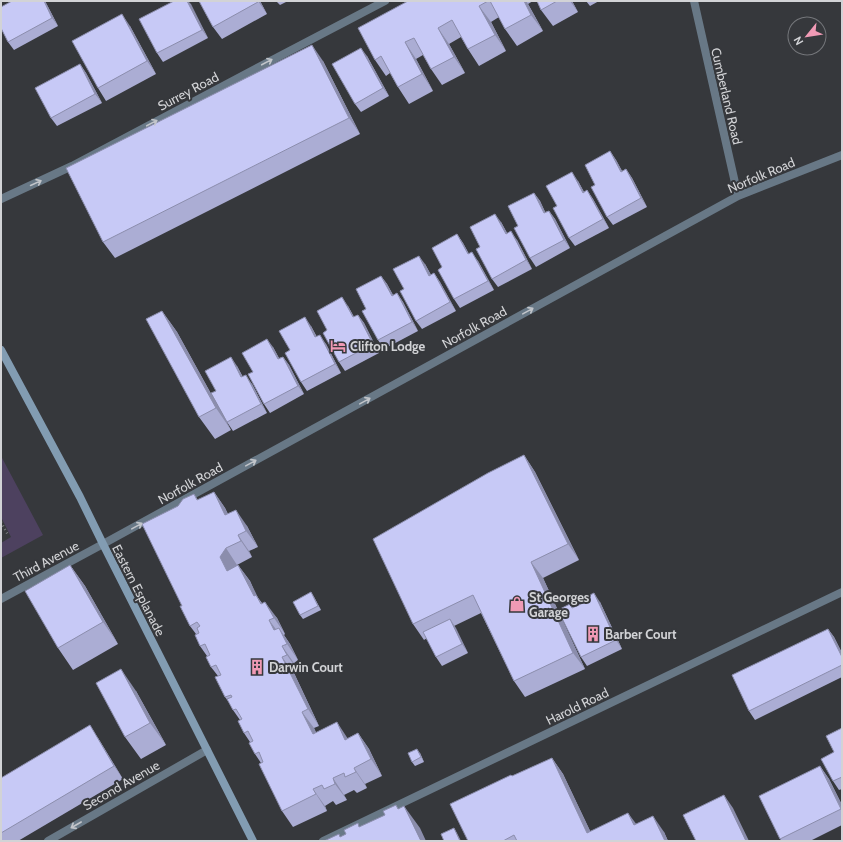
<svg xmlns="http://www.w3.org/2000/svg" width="843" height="842" viewBox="0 0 843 842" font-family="Cabin,sans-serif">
	<rect width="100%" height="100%" fill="#36383c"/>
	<path fill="#4d415f" d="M 1,456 L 43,535 L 1,558 L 1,543 L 11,537 L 1,517 Z"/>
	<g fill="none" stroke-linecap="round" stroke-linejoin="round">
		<path stroke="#7f8084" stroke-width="2.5" stroke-dasharray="1 3" stroke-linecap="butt" d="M 1,522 L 8,535"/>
		<path stroke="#687886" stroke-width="8" d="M 694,1 L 738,196
			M 1,199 L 72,166 L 276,58 L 385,1
			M 1,599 L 103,544 L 738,196 L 842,155
			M 48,841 L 207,750
			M 323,841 L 842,592"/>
		<path stroke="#829cb2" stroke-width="8" d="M 1,350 L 80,497 L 103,544 L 253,841"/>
	</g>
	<path fill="#abadd4" d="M 12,1 L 45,1 L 58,26 L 14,50 L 8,42 Z
		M 174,1 L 188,1 L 208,38 L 163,62 L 157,53 Z
		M 199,1 L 260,1 L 267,14 L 222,39 L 213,27 Z
		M 276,1 L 288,1 L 280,5 Z
		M 408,1 L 533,1 L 528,4 L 543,31 L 517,46 L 505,29 L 499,17 L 491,22 L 506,51 L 479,66 L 468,49 L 461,37 L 449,44 L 465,73 L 442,85 L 431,69 L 423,55 L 416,59 L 433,91 L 409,104 L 398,87 L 390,73 L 386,76 L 375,60 Z
		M 537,1 L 572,1 L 578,12 L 553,26 L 541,10 Z
		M 586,1 L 599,1 L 590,6 Z
		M 130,26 L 156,74 L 106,101 L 98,88 Z
		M 367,56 L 389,96 L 361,112 L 355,104 Z
		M 323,61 L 360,134 L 115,258 L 103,242 Z
		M 80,64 L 86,73 L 102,103 L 57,126 L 51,118 Z
		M 610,151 L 616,160 L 622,171 L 626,169 L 632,178 L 647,207 L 613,225 L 607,217 L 595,185 Z
		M 578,181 L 584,192 L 587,190 L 593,199 L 609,228 L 575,246 L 569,238 L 557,206 Z
		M 534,193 L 540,201 L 545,212 L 549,211 L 555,219 L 570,248 L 536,267 L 530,258 L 518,226 Z
		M 501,222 L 507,233 L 517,240 L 532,269 L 498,287 L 492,279 L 480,247 Z
		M 457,234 L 463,243 L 469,254 L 478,261 L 494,290 L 460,308 L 454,299 L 442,267 Z
		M 425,264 L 431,275 L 434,273 L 440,282 L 456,311 L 422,329 L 416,321 L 404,289 Z
		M 381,276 L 387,284 L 393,295 L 397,293 L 403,302 L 418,331 L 384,349 L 378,340 L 366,309 Z
		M 348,306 L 354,317 L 358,315 L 364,323 L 379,353 L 345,371 L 339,362 L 327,330 Z
		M 162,311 L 177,332 L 231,430 L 215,439 L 199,417 Z
		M 311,326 L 317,337 L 326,344 L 341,373 L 307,391 L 301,382 L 290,350 Z
		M 273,347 L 279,358 L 283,357 L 289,365 L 304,394 L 270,413 L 264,404 L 253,372 Z
		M 237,366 L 243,377 L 252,384 L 267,413 L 233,431 L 227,422 L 216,391 Z
		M 524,455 L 535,472 L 579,560 L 543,578 L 585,669 L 525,697 L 514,681 L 481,613 L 454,626 L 468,653 L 442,666 L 436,657 L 427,638 L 424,640 L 413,624 Z
		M 214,492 L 225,508 L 228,514 L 247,526 L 258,547 L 249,551 L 252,557 L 237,565 L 236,566 L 238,565 L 250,581 L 256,595 L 262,603 L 277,618 L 285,634 L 284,635 L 290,644 L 298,660 L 294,663 L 298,671 L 294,673 L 319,726 L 314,728 L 316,733 L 348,738 L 358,733 L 369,749 L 382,776 L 365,784 L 367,788 L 357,793 L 354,790 L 344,795 L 347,800 L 336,805 L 333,801 L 325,806 L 327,811 L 293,827 L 282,811 L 261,763 L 255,754 L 250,742 L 244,733 L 240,720 L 233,710 L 229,702 L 225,697 L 218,676 L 211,667 L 207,656 L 200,646 L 196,634 L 190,626 L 182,606 L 178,506 L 194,494 L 198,500 Z
		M 70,565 L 85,586 L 118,644 L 73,670 L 58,648 Z
		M 311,592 L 314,597 L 321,610 L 303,619 L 300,615 Z
		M 600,602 L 622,649 L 587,666 L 581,657 L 570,604 L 573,608 Z
		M 828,629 L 834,637 L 842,653 L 842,677 L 755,720 L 749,711 Z
		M 136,691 L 166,745 L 141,759 L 125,737 Z
		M 842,728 L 842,789 L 839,790 L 833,781 L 834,752 Z
		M 98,738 L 123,779 L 18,841 L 1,841 L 1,778 Z
		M 420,753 L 424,762 L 415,766 L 412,762 Z
		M 552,758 L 563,774 L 590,831 L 636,824 L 664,832 L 668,841 L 468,841 L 512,776 Z
		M 820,766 L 829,779 L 842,805 L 842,825 L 810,841 L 782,841 L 780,839 Z"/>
	<path fill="#8b8dac" d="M 44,1 L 45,1 L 58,26 L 52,18 Z
		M 187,1 L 188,1 L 191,4 L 208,38 L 202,30 Z
		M 258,1 L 260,1 L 267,14 Z
		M 524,1 L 526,1 L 528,4 L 543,31 L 531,15 Z
		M 570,1 L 572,1 L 578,12 Z
		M 479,6 L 491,22 L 506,51 L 495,35 Z
		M 122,14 L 130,26 L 156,74 L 147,61 Z
		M 438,28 L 449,44 L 465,73 L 454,57 Z
		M 405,42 L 416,59 L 433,91 L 422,74 Z
		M 312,45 L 323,61 L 360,134 L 349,118 Z
		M 361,48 L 367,56 L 389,96 L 383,88 Z
		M 80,64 L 86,73 L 102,103 L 95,94 Z
		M 610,151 L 616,160 L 627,180 L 621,172 Z
		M 626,169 L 632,178 L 647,207 L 641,198 Z
		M 572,172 L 578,181 L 589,201 L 583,193 Z
		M 587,190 L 593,199 L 609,228 L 603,219 Z
		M 534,193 L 540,201 L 550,222 L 544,213 Z
		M 549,211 L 555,219 L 570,248 L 564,240 Z
		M 495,214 L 501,222 L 512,242 L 506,234 Z
		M 511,231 L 517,240 L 532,269 L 526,260 Z
		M 457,234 L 463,243 L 474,263 L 468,254 Z
		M 472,252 L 478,261 L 494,290 L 488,281 Z
		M 419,256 L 425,264 L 436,284 L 429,276 Z
		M 434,273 L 440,282 L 456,311 L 450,302 Z
		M 381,276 L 387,284 L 398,304 L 392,296 Z
		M 397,293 L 403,302 L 418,331 L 412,322 Z
		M 342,297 L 348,306 L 359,326 L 353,317 Z
		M 162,311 L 177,332 L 231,430 L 216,408 Z
		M 358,315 L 364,323 L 379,353 L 373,344 Z
		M 305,317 L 311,326 L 321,346 L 315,337 Z
		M 320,335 L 326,344 L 341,373 L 335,364 Z
		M 267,339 L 273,347 L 284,368 L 278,359 Z
		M 231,357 L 237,366 L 247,386 L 241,377 Z
		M 283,357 L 289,365 L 304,394 L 298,386 Z
		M 246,375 L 252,384 L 267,413 L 261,404 Z
		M 524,455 L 535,472 L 579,560 L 568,544 Z
		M 214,492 L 225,508 L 236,531 L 225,515 Z
		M 236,510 L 247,526 L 258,547 L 246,531 Z
		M 238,535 L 249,551 L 252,557 L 241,541 Z
		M 226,548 L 237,565 L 231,573 L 227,571 L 220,557 Z
		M 531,562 L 543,578 L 585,669 L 573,653 Z
		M 70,565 L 85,586 L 118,644 L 103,622 Z
		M 238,565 L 250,581 L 265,612 L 254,596 Z
		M 311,592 L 314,597 L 321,610 L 318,606 Z
		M 594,593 L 600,602 L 622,649 L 616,640 Z
		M 265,602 L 277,618 L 285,634 L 274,618 Z
		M 450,619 L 456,628 L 468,653 L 462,644 Z
		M 269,620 L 281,636 L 286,647 L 274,630 Z
		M 279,628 L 290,644 L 298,660 L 287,644 Z
		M 828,629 L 834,637 L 842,653 L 842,657 Z
		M 282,646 L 294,663 L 298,671 L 287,655 Z
		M 282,657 L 294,673 L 319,726 L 308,709 Z
		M 121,669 L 136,691 L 166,745 L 150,723 Z
		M 302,712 L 314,728 L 325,750 L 313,734 Z
		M 337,722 L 348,739 L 345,740 Z
		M 90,725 L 98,738 L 123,779 L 114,766 Z
		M 358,733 L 369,749 L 382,776 L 371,759 Z
		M 417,749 L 420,753 L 424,762 L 421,757 Z
		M 552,758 L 563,774 L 595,841 L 587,833 Z
		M 820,766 L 829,779 L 842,805 L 842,810 Z
		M 354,768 L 365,784 L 367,788 L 356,772 Z
		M 333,778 L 344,795 L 347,800 L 335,784 Z
		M 313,789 L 325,806 L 327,811 L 316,794 Z
		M 724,795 L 733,808 L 749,841 L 746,841 Z
		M 404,806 L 420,828 L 426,841 L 421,841 Z
		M 628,813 L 640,829 L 634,825 Z
		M 653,816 L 664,832 L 668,841 L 665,841 Z
		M 454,828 L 457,833 L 461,841 L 460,841 Z"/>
	<path fill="#c7c9f6" stroke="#8b8dac" d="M 12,1 L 44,1 L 52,18 L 8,42 L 1,28 L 1,7 Z
		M 174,1 L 187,1 L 202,30 L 157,53 L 139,19 Z
		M 199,1 L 258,1 L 258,2 L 213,27 Z
		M 408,1 L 488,1 L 479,6 L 495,35 L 468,49 L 452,20 L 438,28 L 454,57 L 431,69 L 414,38 L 405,42 L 422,74 L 398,87 L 381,56 L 375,60 L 358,28 Z
		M 490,1 L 524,1 L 531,15 L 505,29 Z
		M 537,1 L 557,1 L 541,10 Z
		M 122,14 L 147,61 L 98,88 L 72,41 Z
		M 312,45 L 349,118 L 103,242 L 66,168 Z
		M 361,48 L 383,88 L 355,104 L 332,64 Z
		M 80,64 L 95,94 L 51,118 L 35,88 Z
		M 610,151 L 621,172 L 626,169 L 641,198 L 607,217 L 591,187 L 595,185 L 585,165 Z
		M 572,172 L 583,193 L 587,190 L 603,219 L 569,238 L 553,208 L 557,206 L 546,186 Z
		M 534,193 L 544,213 L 549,211 L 564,240 L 530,258 L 514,228 L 518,226 L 508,206 Z
		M 495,214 L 506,234 L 511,231 L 526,260 L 492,279 L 476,249 L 480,247 L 470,227 Z
		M 457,234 L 468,254 L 472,252 L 488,281 L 454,299 L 438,270 L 442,267 L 432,248 Z
		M 419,256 L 429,276 L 434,273 L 450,302 L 416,321 L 400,291 L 404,289 L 393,269 Z
		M 381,276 L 392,296 L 397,293 L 412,322 L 378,340 L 362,311 L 366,309 L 356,289 Z
		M 342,297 L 353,317 L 358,315 L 373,344 L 339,362 L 323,333 L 327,330 L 317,311 Z
		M 162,311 L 216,408 L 199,417 L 146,319 Z
		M 305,317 L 315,337 L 320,335 L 335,364 L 301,382 L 285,353 L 290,350 L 279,331 Z
		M 267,339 L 278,359 L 283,357 L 298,386 L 264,404 L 248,374 L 253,372 L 242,353 Z
		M 231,357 L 241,377 L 246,375 L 261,404 L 227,422 L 211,393 L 216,391 L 205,371 Z
		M 524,455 L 568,544 L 531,562 L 573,653 L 514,681 L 473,595 L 413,624 L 373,539 L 488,473 Z
		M 214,492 L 225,515 L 236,510 L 246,531 L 238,535 L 241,541 L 226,548 L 220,557 L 227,571 L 238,565 L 254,596 L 256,595 L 261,604 L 265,602 L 274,618 L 269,620 L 274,630 L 279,628 L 287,644 L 282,646 L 287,655 L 282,657 L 308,709 L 302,712 L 313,734 L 337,722 L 345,740 L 358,733 L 371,759 L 354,768 L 356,772 L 345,777 L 344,773 L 333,778 L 335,784 L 324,789 L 322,785 L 313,789 L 316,794 L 282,811 L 259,764 L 263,762 L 259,752 L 255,754 L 249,743 L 253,741 L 248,731 L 244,733 L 238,721 L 242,719 L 236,709 L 233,710 L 227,699 L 232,697 L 231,695 L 225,697 L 215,677 L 221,675 L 216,665 L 211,667 L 206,657 L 210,655 L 205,644 L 200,646 L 195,635 L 199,633 L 197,628 L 200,626 L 197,622 L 190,626 L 180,606 L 182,606 L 142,524 L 178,506 L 183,499 L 194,494 L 197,500 Z
		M 70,565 L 103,622 L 58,648 L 25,591 Z
		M 311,592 L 318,606 L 300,615 L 293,602 Z
		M 594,593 L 616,640 L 581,657 L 558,610 L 570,604 L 572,608 L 579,605 L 585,602 L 584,598 Z
		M 450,619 L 462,644 L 436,657 L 423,632 Z
		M 828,629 L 842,657 L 842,665 L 749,711 L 732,675 Z
		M 121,669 L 150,723 L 125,737 L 96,683 Z
		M 90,725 L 114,766 L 1,833 L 1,778 Z
		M 842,728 L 842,777 L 833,781 L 821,759 L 834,752 L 826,736 Z
		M 417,749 L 421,757 L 412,762 L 408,753 Z
		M 552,758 L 587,833 L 628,813 L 634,825 L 653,816 L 665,841 L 517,841 L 514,835 L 503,841 L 468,841 L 450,804 L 511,775 L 512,776 Z
		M 820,766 L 841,809 L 780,839 L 759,796 Z
		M 724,795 L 746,841 L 696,841 L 683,815 Z
		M 396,805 L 398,809 L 404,806 L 421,841 L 324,841 L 339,834 L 340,837 L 346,834 L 344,830 L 358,823 L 359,827 L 385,815 L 383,811 Z
		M 454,828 L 460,841 L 444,841 L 441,834 Z"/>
	<defs><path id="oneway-shaft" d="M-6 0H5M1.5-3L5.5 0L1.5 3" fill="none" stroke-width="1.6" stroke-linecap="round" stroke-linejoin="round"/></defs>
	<g stroke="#c2c5ca">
		<use href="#oneway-shaft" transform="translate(267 62) rotate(-28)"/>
		<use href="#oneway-shaft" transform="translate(152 123) rotate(-28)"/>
		<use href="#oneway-shaft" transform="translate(36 183) rotate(-25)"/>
		<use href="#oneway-shaft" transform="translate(528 311) rotate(-29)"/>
		<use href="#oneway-shaft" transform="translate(365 401) rotate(-29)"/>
		<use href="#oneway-shaft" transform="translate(251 463) rotate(-29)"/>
		<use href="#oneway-shaft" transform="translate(137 526) rotate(-29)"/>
		<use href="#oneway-shaft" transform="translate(76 825) rotate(150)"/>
	</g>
	<defs>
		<g id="hotel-bare" transform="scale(1.2)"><path d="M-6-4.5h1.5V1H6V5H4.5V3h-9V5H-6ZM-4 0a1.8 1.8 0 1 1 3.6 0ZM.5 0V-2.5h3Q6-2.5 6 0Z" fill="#f09ab5" stroke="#36383c" stroke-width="2.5" paint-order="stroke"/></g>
		<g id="shop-bare" transform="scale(1.2)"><path d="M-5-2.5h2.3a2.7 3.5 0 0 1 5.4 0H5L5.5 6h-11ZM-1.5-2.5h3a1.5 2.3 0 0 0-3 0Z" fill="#f09ab5" stroke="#36383c" stroke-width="2.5" paint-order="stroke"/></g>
		<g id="building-bare" transform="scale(1.2)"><path d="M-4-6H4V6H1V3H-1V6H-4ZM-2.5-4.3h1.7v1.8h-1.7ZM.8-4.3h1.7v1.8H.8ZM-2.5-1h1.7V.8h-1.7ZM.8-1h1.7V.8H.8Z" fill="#f09ab5" stroke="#36383c" stroke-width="2.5" paint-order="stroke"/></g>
	</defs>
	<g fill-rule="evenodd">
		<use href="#hotel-bare" x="338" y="346"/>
		<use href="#shop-bare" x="517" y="604"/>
		<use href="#building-bare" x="593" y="634"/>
		<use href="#building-bare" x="257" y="667"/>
	</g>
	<g text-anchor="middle" stroke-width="4" stroke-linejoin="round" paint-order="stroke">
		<g font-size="13" fill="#d2d3d6" stroke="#36383c">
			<text transform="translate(188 91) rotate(-28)" y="5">Surrey Road</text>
			<text transform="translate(727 96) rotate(77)" y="5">Cumberland Road</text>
			<text transform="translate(761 175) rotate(-23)" y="5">Norfolk Road</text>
			<text transform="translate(474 327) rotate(-29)" y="5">Norfolk Road</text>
			<text transform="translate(190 483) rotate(-29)" y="5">Norfolk Road</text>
			<text transform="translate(46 561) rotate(-28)" y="5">Third Avenue</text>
			<text transform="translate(139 590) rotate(63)" y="5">Eastern Esplanade</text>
			<text transform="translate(577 706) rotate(-26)" y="5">Harold Road</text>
			<text transform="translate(121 785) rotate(-30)" y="5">Second Avenue</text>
		</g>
		<g font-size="13" font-weight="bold" fill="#d2d3d6" stroke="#36383c" text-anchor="start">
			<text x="350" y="351">Clifton Lodge</text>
			<text x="529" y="602">St Georges<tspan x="529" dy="15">Garage</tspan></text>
			<text x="605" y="639">Barber Court</text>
			<text x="269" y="672">Darwin Court</text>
		</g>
	</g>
	<rect width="843" height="842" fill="none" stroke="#d2d3d6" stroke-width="4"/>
	<g transform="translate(807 36) rotate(240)"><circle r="19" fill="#36383c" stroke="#74767a"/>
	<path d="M0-3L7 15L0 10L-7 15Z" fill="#f09ab5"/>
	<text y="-6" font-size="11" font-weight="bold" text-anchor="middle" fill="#d2d3d6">N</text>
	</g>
</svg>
